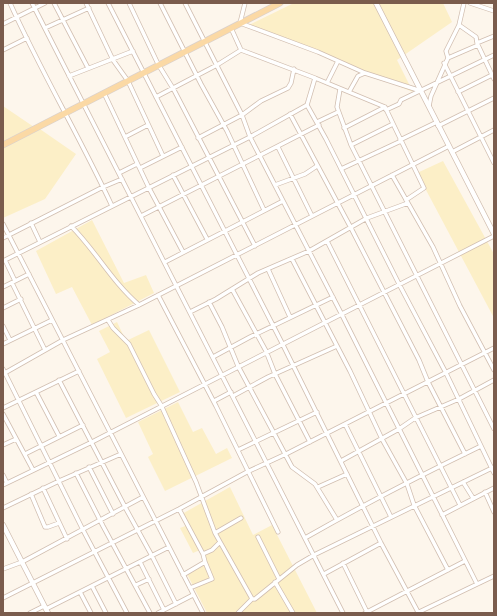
<svg xmlns="http://www.w3.org/2000/svg" width="497" height="616" viewBox="0 0 497 616" font-family="Helvetica,sans-serif">
	<rect width="100%" height="100%" fill="#fdf6ec"/>
	<path fill="#fcefc7" d="M 294,3 L 443,3 L 452,22 L 397,60 L 413,92 L 249,25 Z
		M 3,106 L 34,127 L 3,142 Z
		M 37,127 L 76,154 L 45,199 L 3,218 L 3,145 Z
		M 443,161 L 494,254 L 494,318 L 417,173 Z
		M 92,220 L 124,283 L 146,275 L 154,293 L 92,325 L 72,287 L 56,294 L 36,251 Z
		M 117,322 L 126,341 L 149,330 L 180,392 L 126,418 L 97,359 L 110,352 L 99,331 Z
		M 178,402 L 193,432 L 202,428 L 216,454 L 227,448 L 232,458 L 165,491 L 148,457 L 153,454 L 138,422 Z
		M 230,487 L 253,535 L 272,525 L 317,613 L 207,613 L 187,574 L 207,563 L 200,550 L 193,553 L 180,528 L 188,525 L 182,514 Z"/>
	<g fill="none" stroke-linecap="round" stroke-linejoin="round">
		<g stroke="#d1beb0" stroke-width="5">
			<path id="minor" d="M 10,3 C 41,72 80,137 112,206
				M 32,3 L 343,613
				M 54,3 L 88,68
				M 86,3 L 113,60 L 128,81 L 163,156
				M 108,3 L 282,343 L 381,543 L 418,612
				M 129,3 L 158,64 L 174,90 L 255,246
				M 160,3 L 201,84 L 227,131 L 264,210
				M 185,3 L 242,115 L 250,137 L 341,313 L 477,584
				M 245,3 L 240,23 L 318,52 L 365,73
				M 470,3 L 494,11
				M 3,24 L 45,3
				M 459,25 L 476,37 L 477,43 L 494,79
				M 45,28 L 89,8
				M 231,28 L 241,50
				M 477,43 L 494,36
				M 3,50 L 27,38
				M 448,58 L 446,51 L 459,25 L 464,3
				M 444,63 L 494,163
				M 69,76 L 133,51
				M 315,78 L 385,107 L 424,188 L 406,200
				M 327,83 L 338,61
				M 340,89 L 337,107 L 351,145 L 494,429
				M 349,92 L 358,76 L 365,73 L 421,91
				M 458,92 L 492,75
				M 104,93 L 149,188 L 183,252
				M 307,105 L 326,139 L 399,284 L 446,373 L 494,473
				M 429,106 L 431,96 L 448,58 L 478,45
				M 386,110 L 399,104 L 401,100 L 494,55
				M 290,114 L 351,228 L 419,360 L 428,382 L 465,454
				M 317,122 L 338,112
				M 438,126 L 494,98
				M 344,128 L 385,107
				M 125,137 L 148,125
				M 198,138 L 242,115 L 261,101 L 288,88 L 291,83 L 294,69
				M 400,140 L 437,122
				M 351,145 L 393,124
				M 278,147 L 312,216
				M 452,152 L 494,130
				M 140,168 L 182,147
				M 341,169 L 401,141
				M 119,173 L 137,164
				M 173,175 L 207,239
				M 392,175 L 433,247 L 460,306 L 494,370
				M 275,185 L 305,174 L 317,166
				M 141,216 L 319,125
				M 31,223 L 40,242
				M 3,224 L 203,613
				M 71,226 C 96,251 112,282 139,305
				M 3,238 L 103,187 L 122,179
				M 327,241 L 460,505
				M 292,259 L 350,371 L 382,439 L 407,484 L 414,505 L 448,570
				M 5,260 L 15,281
				M 3,261 L 250,137 L 307,105 L 315,78 L 241,50 L 217,65 L 156,97
				M 165,262 L 283,201
				M 268,269 L 290,317
				M 12,283 L 45,350
				M 3,287 L 29,274
				M 232,289 L 266,351 L 275,374 L 310,442
				M 158,295 L 216,406 L 278,532
				M 209,302 L 222,327 L 238,366 L 292,467 L 315,484 L 337,520
				M 3,308 L 21,299
				M 190,312 L 216,299 L 258,273 L 309,251 L 367,218 L 408,203
				M 108,320 L 113,328 L 129,344 L 154,394 L 161,405 L 196,482 L 215,533 L 251,597 L 252,599 L 238,613
				M 3,326 L 10,340
				M 3,344 L 52,320
				M 213,357 L 250,337 L 333,297
				M 3,369 L 83,530 L 127,613
				M 3,374 L 63,340 L 139,305 L 449,146
				M 59,380 L 125,507 L 152,556 L 176,604
				M 36,392 L 59,436
				M 233,396 L 268,377 L 337,346
				M 214,401 L 231,392
				M 3,408 L 79,371
				M 3,414 L 33,470
				M 345,424 L 391,517
				M 3,445 L 16,439
				M 238,450 L 317,412
				M 25,454 L 83,425
				M 341,461 L 399,429 L 415,418 L 459,399 L 494,380
				M 89,467 L 113,514
				M 76,473 L 103,526 L 150,613
				M 3,475 L 7,483
				M 463,482 L 473,498
				M 3,485 L 92,442 L 494,236
				M 318,487 L 347,474
				M 43,488 L 67,539
				M 485,492 L 494,512
				M 31,494 L 45,527 L 48,527 L 59,523
				M 3,508 L 59,481 L 121,454
				M 179,509 L 203,554 L 212,550 L 220,542
				M 442,515 L 494,488
				M 215,533 L 241,518
				M 258,537 L 279,579
				M 305,538 C 363,505 421,475 481,446
				M 140,562 L 164,610
				M 343,563 L 367,612
				M 3,569 L 22,562 L 143,497
				M 324,574 L 381,543
				M 183,575 L 205,562 L 203,554
				M 275,582 L 293,613
				M 136,585 L 149,579
				M 92,586 L 106,613
				M 190,588 L 212,579 L 205,562
				M 80,592 L 91,613
				M 3,598 L 179,509 L 247,472 L 286,454 L 494,348
				M 252,599 L 255,599 L 297,565 L 314,555 L 494,467
				M 46,609 L 169,547
				M 30,613 L 44,606
				M 158,613 L 193,595
				M 365,613 L 465,561
				M 417,613 L 494,576"/>
		</g>
		<g stroke="#d1beb0" stroke-width="6">
			<path id="tertiary" d="M 376,3 L 494,234
				M 3,525 L 48,613"/>
		</g>
		<g stroke="#dad1cd" stroke-width="7">
			<path id="primary" d="M 3,145 L 280,3"/>
		</g>
		<use href="#minor" stroke="#fff" stroke-width="3.5"/>
		<use href="#tertiary" stroke="#fff" stroke-width="4.5"/>
		<use href="#primary" stroke="#fbd9a5" stroke-width="5.5"/>
	</g>
	<rect width="497" height="616" fill="none" stroke="#7a5c4d" stroke-width="8"/>
</svg>
